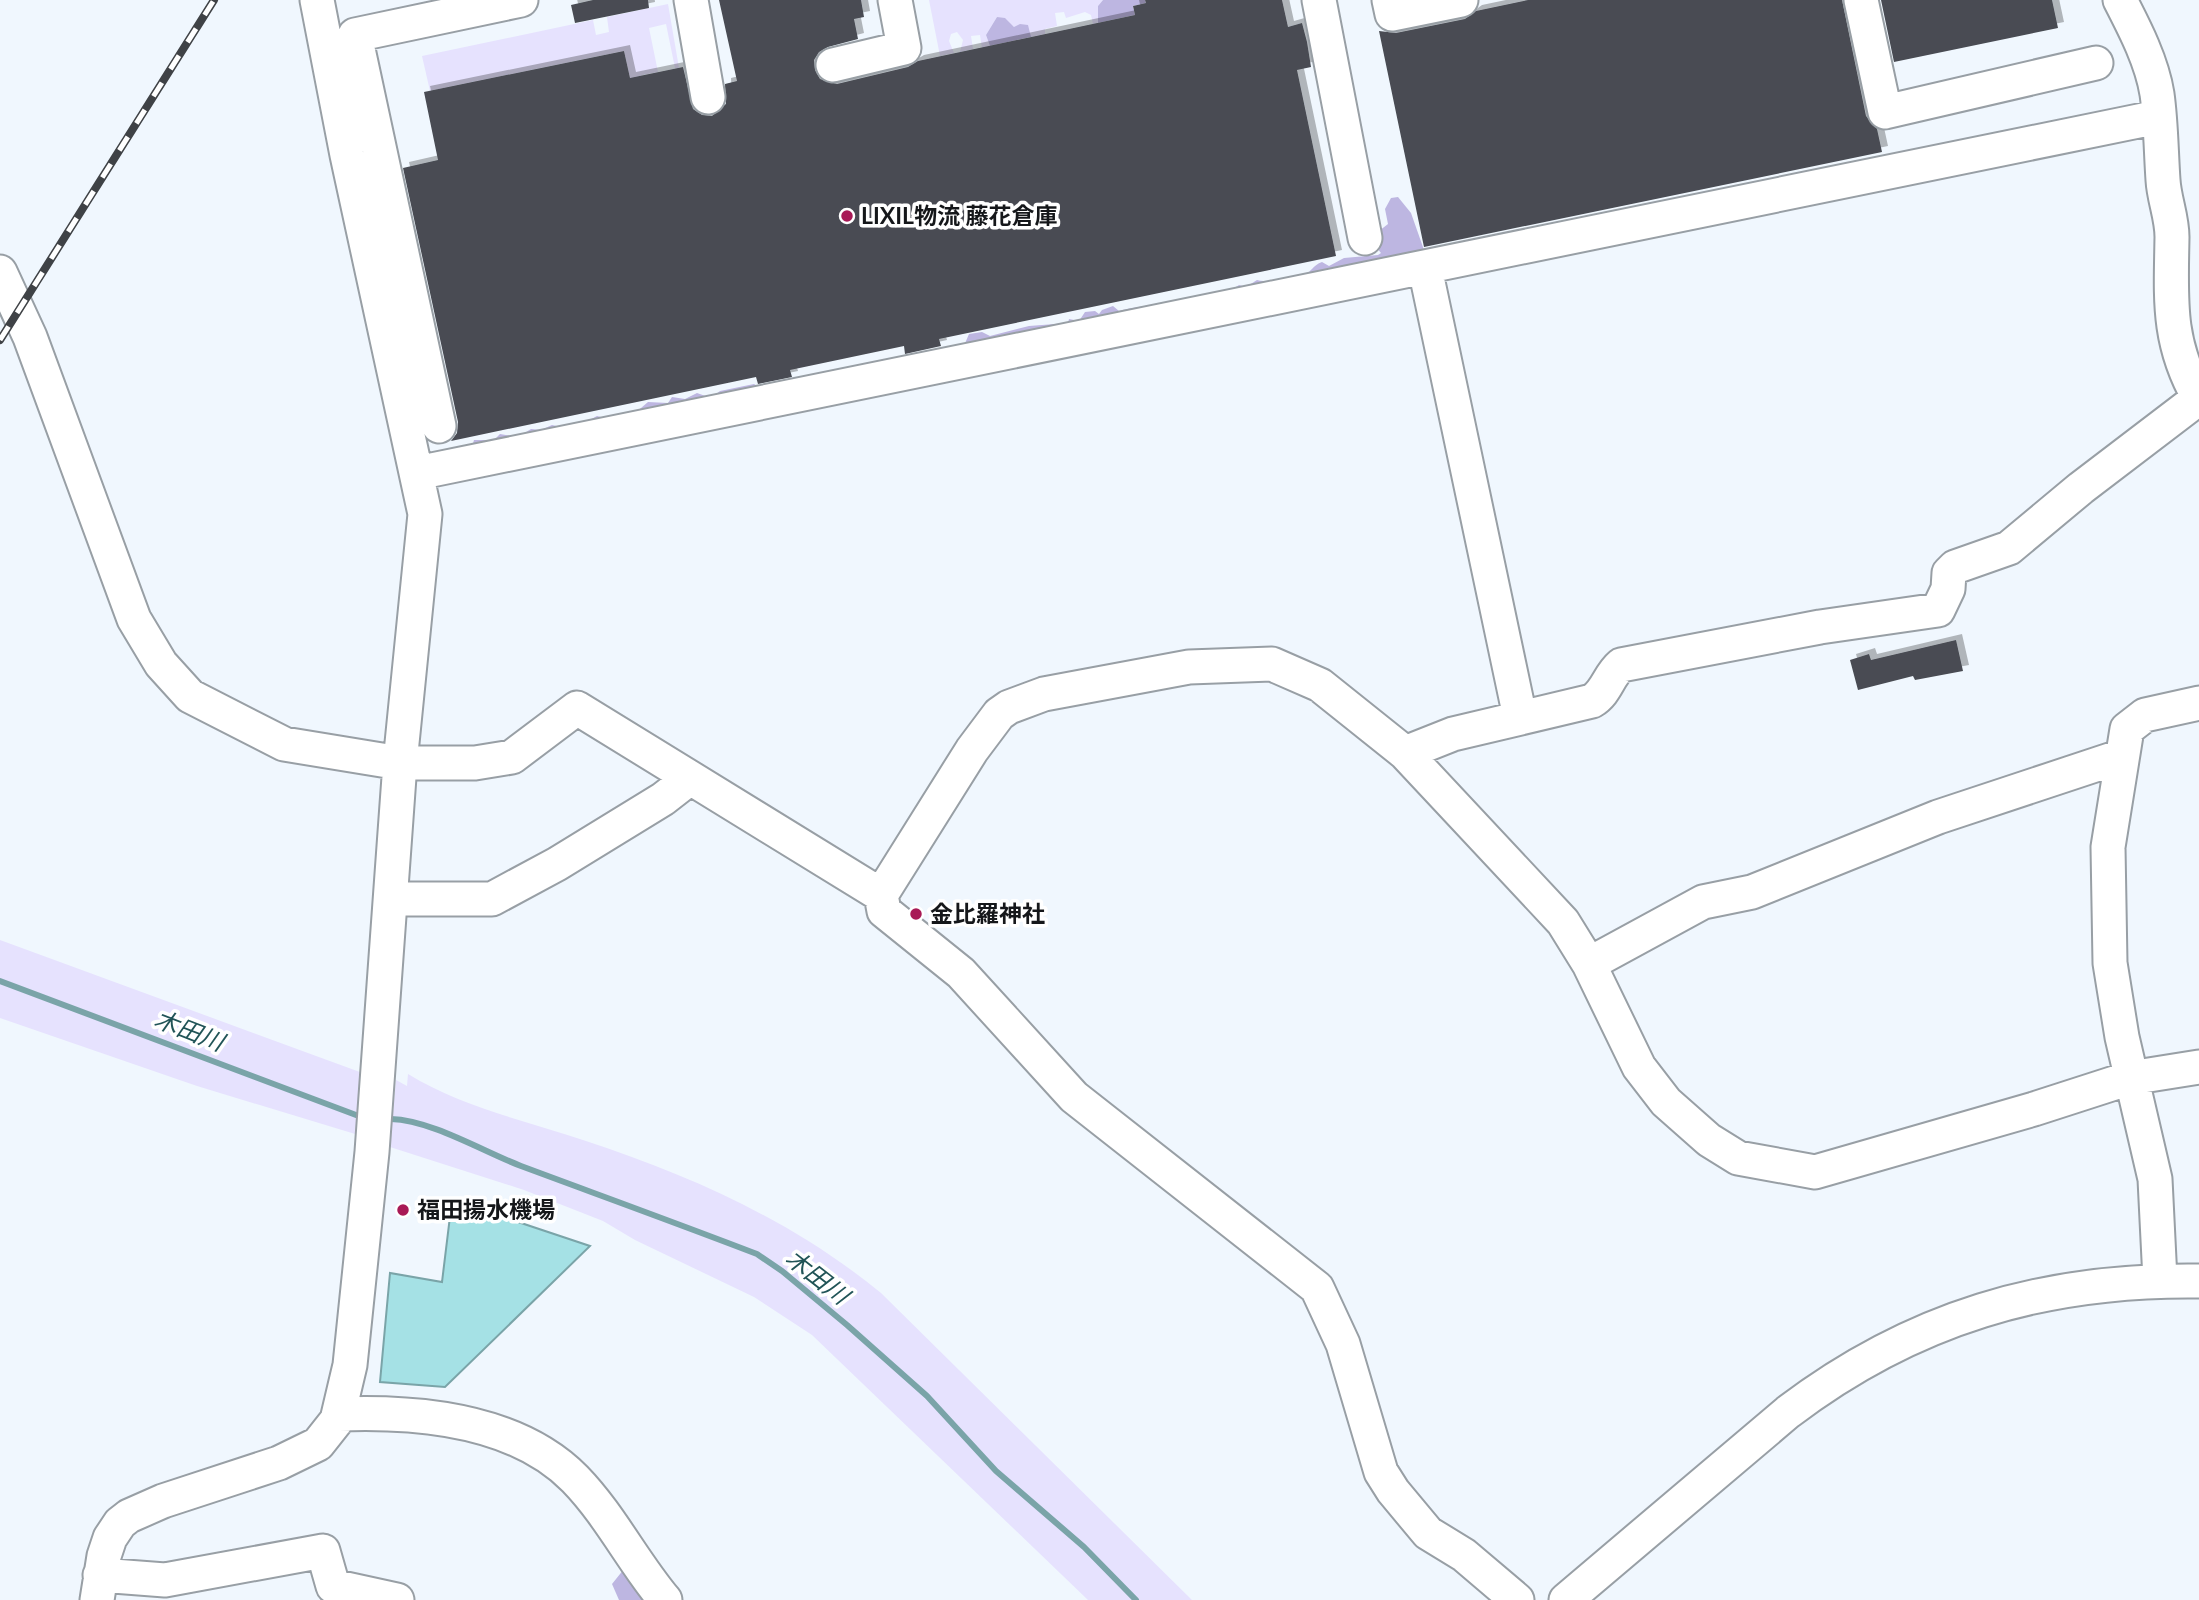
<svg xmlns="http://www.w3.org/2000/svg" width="2199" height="1600" viewBox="0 0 2199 1600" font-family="Lato,'Noto Sans JP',sans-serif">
	<defs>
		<filter id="shadow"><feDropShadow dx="6" dy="-6" stdDeviation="0" flood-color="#0004"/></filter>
	</defs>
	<rect width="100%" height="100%" fill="#f0f7fe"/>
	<path fill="#e6e2fe" d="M 929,0 L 1103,0 L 1098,6 L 1098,23 L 1093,24 L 1091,15 L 1085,12 L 1066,18 L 1064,12 L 1055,13 L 1057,26 L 1045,29 L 1045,34 L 1031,37 L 997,17 L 986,35 L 990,46 L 982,48 L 980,35 L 971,36 L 973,49 L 960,52 L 963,40 L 957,32 L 951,34 L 949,41 L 954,53 L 940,56 Z
		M 668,4 L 679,68 L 675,68 L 666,24 L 649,28 L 658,72 L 642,75 L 638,118 L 624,51 L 430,91 L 422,56 L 593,20 L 596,35 L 609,32 L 607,17 Z
		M 0,940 L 368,1075 L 365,1137 L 197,1086 L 0,1018 Z
		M 408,1074 C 462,1107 526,1121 586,1141 C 692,1176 793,1221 881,1293 L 1192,1600 L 1088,1600 L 812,1335 L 754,1297 L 635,1240 L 603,1221 L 524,1190 L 390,1147 L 396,1080 L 407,1086 Z"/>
	<path fill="#bdb6e1" d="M 1103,0 L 1145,0 L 1146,3 L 1133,6 L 1135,15 L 1098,23 L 1098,6 Z
		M 997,17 L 1005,18 L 1014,27 L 1020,24 L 1028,25 L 1031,37 L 990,46 L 986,35 Z
		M 1398,197 L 1411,213 L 1424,250 L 963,348 L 969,334 L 982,332 L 990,336 L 1029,326 L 1068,323 L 1069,319 L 1079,321 L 1085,312 L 1095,311 L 1099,314 L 1102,310 L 1113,306 L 1119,311 C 1140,305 1226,296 1239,285 L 1246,287 L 1257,280 C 1269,283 1292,281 1304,276 C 1311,272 1313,265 1322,262 L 1329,266 L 1344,258 L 1378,255 L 1381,253 L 1376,247 L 1379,231 L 1388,224 L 1385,209 L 1391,198 Z
		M 754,384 L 762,389 L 741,402 L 723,401 L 698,414 L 691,412 L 678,418 L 668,416 C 648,428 650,416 638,420 C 619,427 595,429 576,435 L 565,433 C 552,440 541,438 529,445 L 518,443 C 510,449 483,455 474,454 L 471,450 L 474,440 L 494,440 L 500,434 L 518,437 L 531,429 L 541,430 L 552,425 L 566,428 L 570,423 L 584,423 L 597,416 L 613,420 L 619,414 L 634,414 L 648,402 L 668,403 L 672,397 L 685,399 L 697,393 L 711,398 L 720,391 Z
		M 624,1569 L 657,1600 L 619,1600 L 612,1584 Z"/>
	<path fill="#a5e1e5" stroke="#7aa4a8" stroke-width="2" d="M 452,1200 L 590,1246 L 445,1387 L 380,1382 L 390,1273 L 442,1282 Z"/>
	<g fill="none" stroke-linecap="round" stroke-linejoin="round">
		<path stroke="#7aa4a8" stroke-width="6" d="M 0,981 L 364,1118
			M 391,1119 C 431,1120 484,1152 521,1166 C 599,1195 679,1224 757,1254 L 782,1271 L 847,1325 L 927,1396 L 996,1471 L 1084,1547 L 1136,1600"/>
	</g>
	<path fill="#484b52" filter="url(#shadow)" d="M 593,0 L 648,0 L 649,8 L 575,23 L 571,5 Z
		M 719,0 L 861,0 L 864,17 L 854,19 L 858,39 L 828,47 L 819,52 L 814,60 L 815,70 L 820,79 L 837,84 L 908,67 L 918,61 L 1135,15 L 1133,6 L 1146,3 L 1145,0 L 1282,0 L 1288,27 L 1302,23 L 1307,42 L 1311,67 L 1297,70 L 1336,256 L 939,339 L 941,346 L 905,354 L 904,346 L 790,370 L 792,377 L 758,384 L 756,377 L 451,441 L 457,433 L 458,422 L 403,168 L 438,160 L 424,92 L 624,51 L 630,78 L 683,67 L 693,109 L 702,115 L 712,116 L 726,104 L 725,84 L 737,81 Z
		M 1528,0 L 1842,0 L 1866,116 L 1877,129 L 1882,152 L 1424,247 L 1379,31 L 1396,33 L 1465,19 L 1476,11 Z
		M 1881,0 L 2052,0 L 2058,28 L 1894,62 Z
		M 1956,640 L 1963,671 L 1915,680 L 1913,676 L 1858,690 L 1850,660 L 1869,654 L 1871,660 Z"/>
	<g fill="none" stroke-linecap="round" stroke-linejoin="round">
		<g stroke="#989fa5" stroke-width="37">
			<path id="minor" d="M 691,0 L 708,97
				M 1319,0 L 1365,238
				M 1389,0 L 1392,14 L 1461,0
				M 1861,0 L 1885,112 L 2096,63
				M 2120,0 C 2135,29 2152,62 2157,94 C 2161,122 2161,151 2163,180 C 2164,199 2172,217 2172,237 C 2171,299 2167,342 2199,398
				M 833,65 L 904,48 L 895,0
				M 1425,268 L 1520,717
				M 0,272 L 30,337 L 134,619 L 161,664 L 190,696 L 284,744 L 400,763 L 475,763 L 512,757 L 577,708 L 881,895
				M 439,426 L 355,35 L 521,0
				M 417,473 L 2158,117
				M 1405,753 L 1453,734 L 1592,701 C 1607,692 1608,676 1621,665 L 1820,627 L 1938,610 L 1948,589 L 1949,573 L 1955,567 L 2009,548 L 2081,488 L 2199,398
				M 391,899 L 492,899 L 557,864 L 663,799 L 690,778
				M 1589,964 L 1703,902 L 1752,892 L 1938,817 L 2122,756
				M 2160,1280 L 2155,1179 L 2122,1037 L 2110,963 L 2108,847 L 2127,729 L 2145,715 L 2199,703
				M 339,1414 C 418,1411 517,1420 575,1479 C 610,1515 633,1562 665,1600
				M 100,1575 L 165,1580 L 323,1551 L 333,1586 L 397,1600
				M 97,1600 L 104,1556 L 110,1538 L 120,1523 L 129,1516 L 163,1501 L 279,1463 L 318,1444 L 337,1420 L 350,1365 L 372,1152 L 400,763 L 425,514 L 347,155 L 317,0
				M 1517,1600 L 1464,1555 L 1428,1533 L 1393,1491 L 1381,1472 L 1343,1344 L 1317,1288 L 1074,1097 L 961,973 L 884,911 L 881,895 L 972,750 L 999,714 L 1009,707 L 1044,694 L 1189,667 L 1272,664 L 1320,685 L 1405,753 L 1563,922 L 1589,964 L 1639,1067 L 1666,1102 L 1709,1140 L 1738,1158 L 1815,1172 L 2034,1109 L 2130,1078 L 2199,1067
				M 1566,1600 L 1788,1412 C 1912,1318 2044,1279 2199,1281"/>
		</g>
		<use href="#minor" stroke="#fff" stroke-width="33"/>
		<g stroke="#3f4246" stroke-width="8">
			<path id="rail" d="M 0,340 L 214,0"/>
		</g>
		<use href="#rail" stroke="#fff" stroke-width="5" stroke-dasharray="16" stroke-linecap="butt"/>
	</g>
	<g fill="#a81956" stroke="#fff" stroke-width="2.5">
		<circle cx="847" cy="216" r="7"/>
		<circle cx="916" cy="914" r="7"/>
		<circle cx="403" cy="1210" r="7"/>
	</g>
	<g text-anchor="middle" stroke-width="7" stroke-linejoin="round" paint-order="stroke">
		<g font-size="23" font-weight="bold" fill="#15171a" stroke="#fff" text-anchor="start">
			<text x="861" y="224">LIXIL物流 藤花倉庫</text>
			<text x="930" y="922">金比羅神社</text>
			<text x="417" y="1218">福田揚水機場</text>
		</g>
		<g font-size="24" font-style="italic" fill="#215457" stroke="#fff">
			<text transform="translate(189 1031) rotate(21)" y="8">木田川</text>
			<text transform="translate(817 1277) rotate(38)" y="8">木田川</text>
		</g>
	</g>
</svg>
